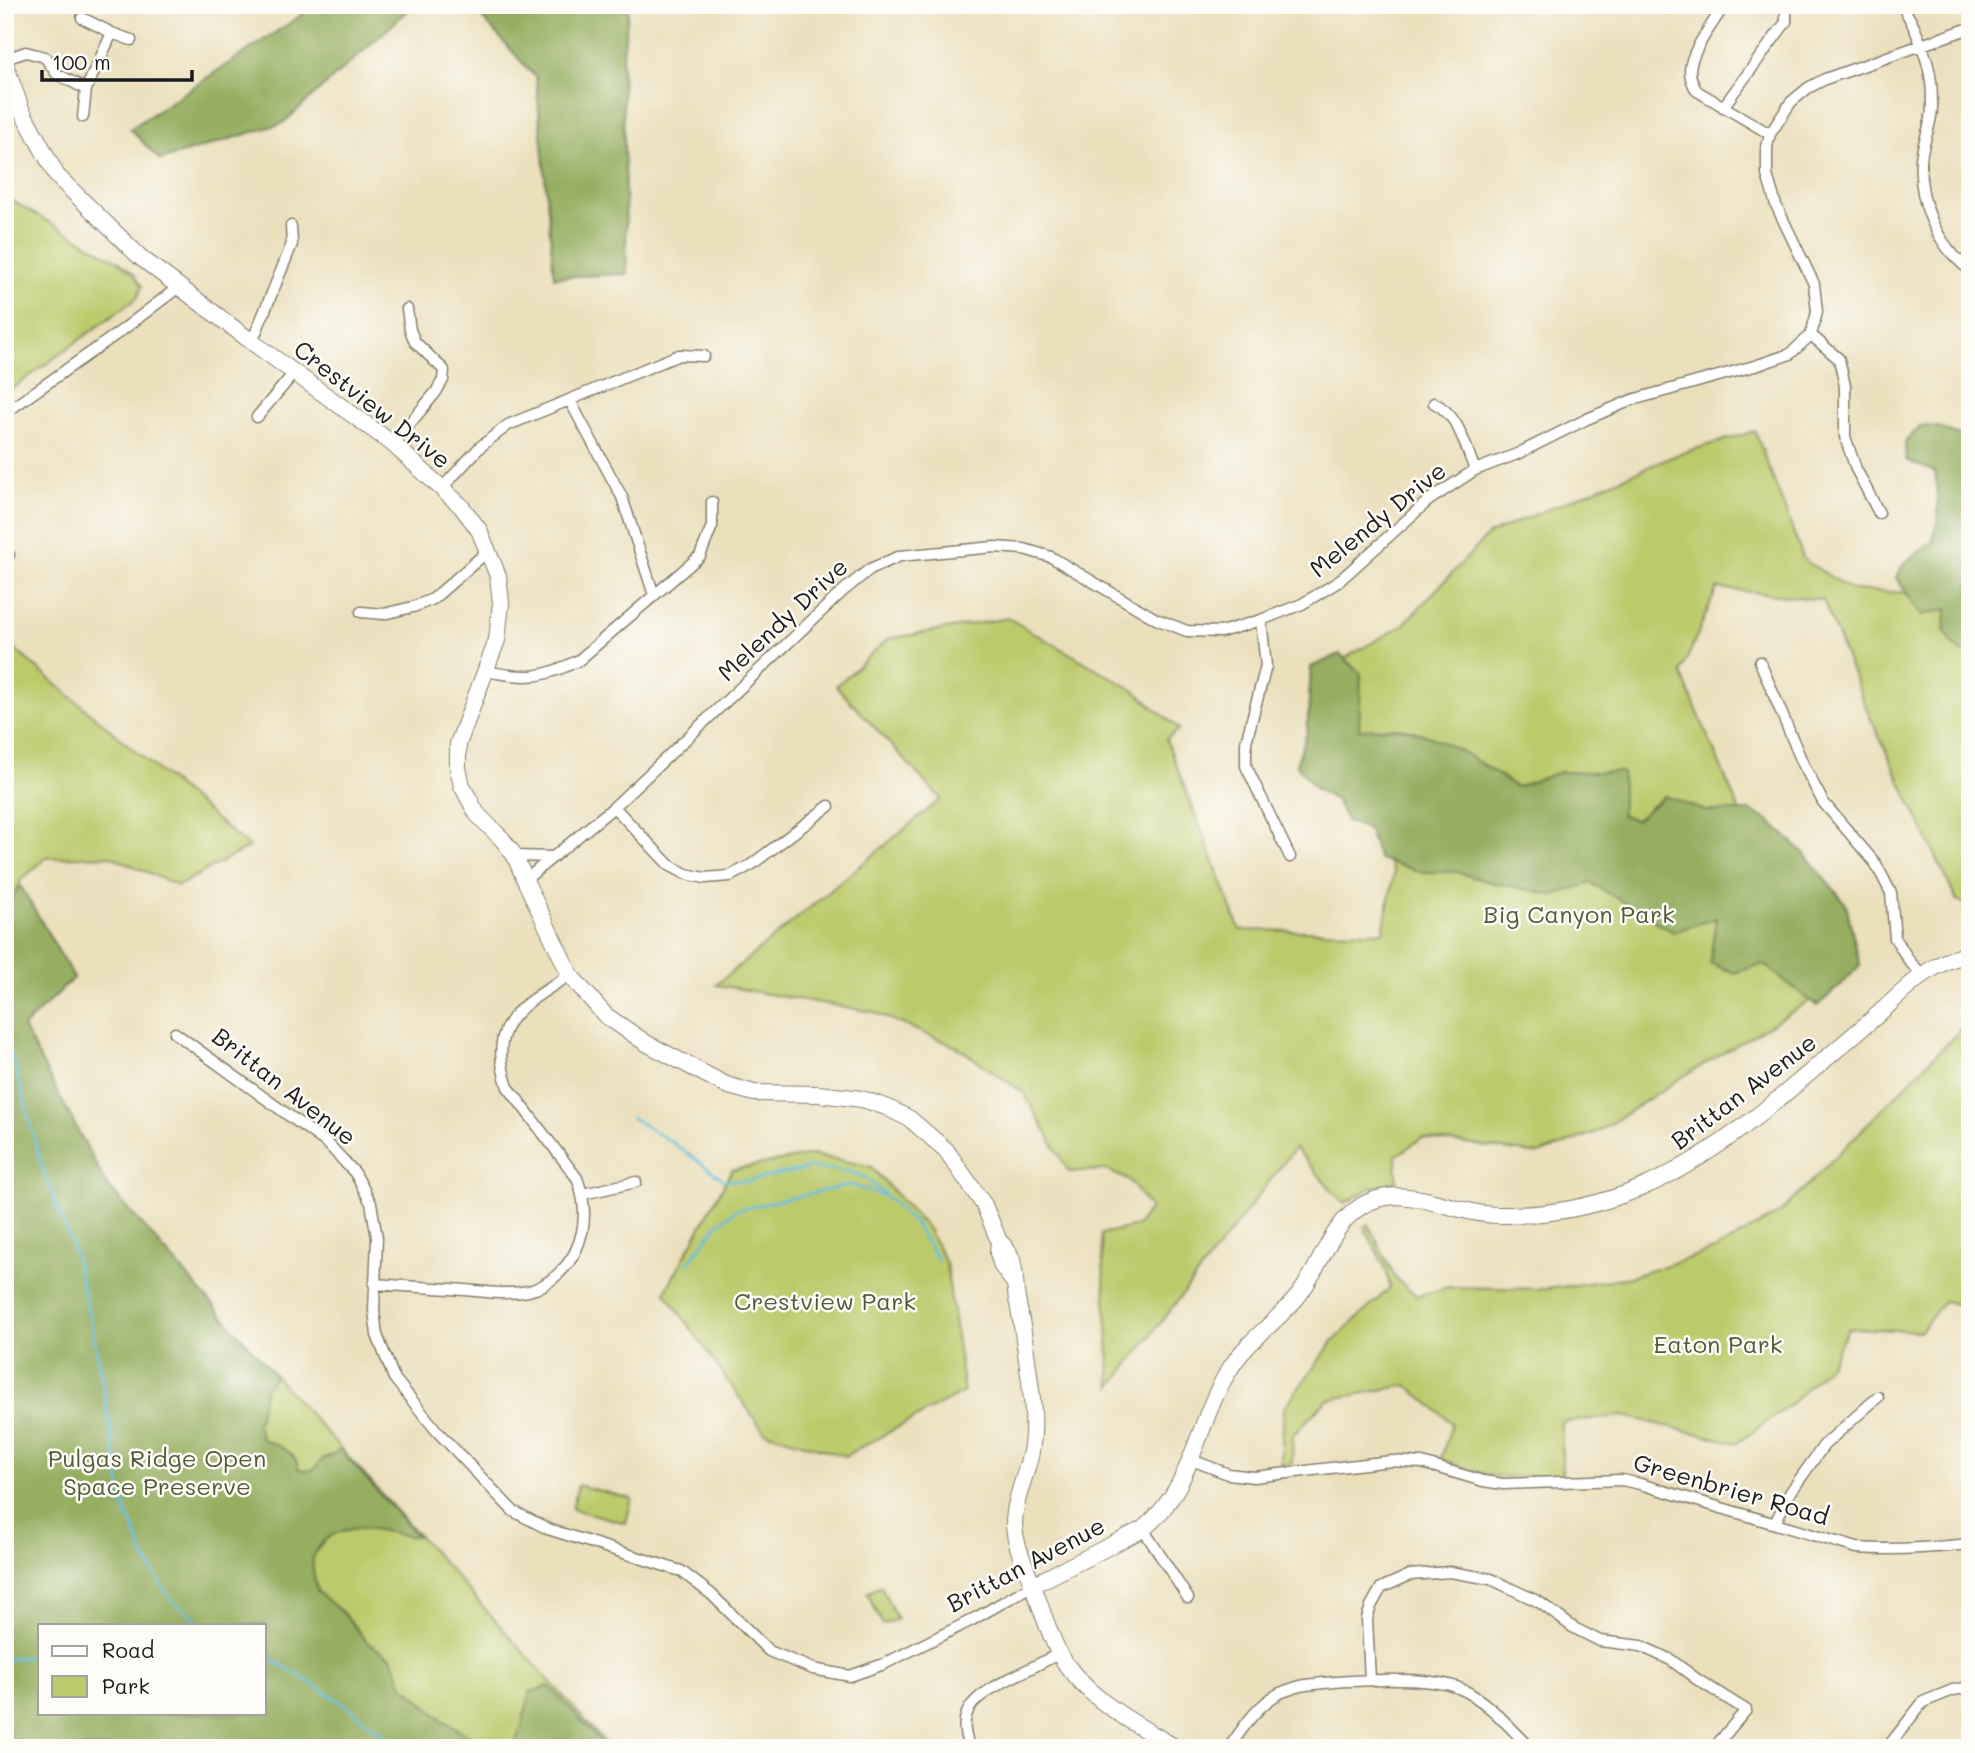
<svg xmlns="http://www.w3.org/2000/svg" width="1975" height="1753" viewBox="0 0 1975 1753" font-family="Mali,sans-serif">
	<rect width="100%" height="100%" fill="#fdfcf7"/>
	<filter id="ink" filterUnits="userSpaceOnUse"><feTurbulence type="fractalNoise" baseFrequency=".0143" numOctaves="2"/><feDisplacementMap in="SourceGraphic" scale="14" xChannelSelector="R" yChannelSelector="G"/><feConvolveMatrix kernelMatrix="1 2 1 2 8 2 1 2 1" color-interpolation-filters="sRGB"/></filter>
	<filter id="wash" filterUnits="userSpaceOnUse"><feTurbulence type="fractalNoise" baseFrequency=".00686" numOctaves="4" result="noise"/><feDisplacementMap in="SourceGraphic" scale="28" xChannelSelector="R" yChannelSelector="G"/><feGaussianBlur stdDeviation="1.57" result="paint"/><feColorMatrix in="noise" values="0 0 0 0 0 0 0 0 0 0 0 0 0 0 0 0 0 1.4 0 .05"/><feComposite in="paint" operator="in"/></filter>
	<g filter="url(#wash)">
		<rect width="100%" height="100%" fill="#ebdfbc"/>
		<path fill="#bcca6c" stroke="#6c7344" stroke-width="2" fill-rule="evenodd" d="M 5,197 L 118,261 L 134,274 L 142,286 L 138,297 L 5,394 Z
			M 1755,431 L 1804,560 L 1852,590 L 1914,593 L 1970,540 L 1970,905 L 1957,901 L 1870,717 L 1823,600 L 1717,588 L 1681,673 L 1746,826 L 1835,986 L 1681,1078 L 1599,1131 L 1539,1154 L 1422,1138 L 1396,1156 L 1397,1181 L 1369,1189 L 1344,1204 L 1295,1148 L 1111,1387 L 1101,1234 L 1137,1226 L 1150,1208 L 1129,1180 L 1106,1170 L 1069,1172 L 1024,1093 L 957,1047 L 873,1012 L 716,985 L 941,799 L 836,686 L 888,639 L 1008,618 L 1135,691 L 1179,729 L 1166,739 L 1240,930 L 1383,932 L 1394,873 L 1347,774 L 1326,669 L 1403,625 L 1489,534 L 1679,454 Z
			M 5,641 L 249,847 L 178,886 L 111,856 L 46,858 L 19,882 L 22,888 L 21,1026 L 103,1184 L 610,1748 L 5,1748 ZM 40,1625 L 264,1625 L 264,1713 L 40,1713 Z
			M 1970,1020 L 1970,1307 L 1944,1301 L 1921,1331 L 1848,1328 L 1830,1364 L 1790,1405 L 1737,1443 L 1624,1416 L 1562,1422 L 1562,1475 L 1498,1477 L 1470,1470 L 1441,1459 L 1452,1423 L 1407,1385 L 1327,1400 L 1293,1435 L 1292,1464 L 1281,1465 L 1284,1408 L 1334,1340 L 1390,1288 L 1386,1269 L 1364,1227 L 1368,1224 L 1396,1279 L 1417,1296 L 1449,1287 L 1547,1289 L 1630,1277 L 1714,1250 L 1780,1213 Z
			M 812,1155 L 870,1166 L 928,1229 L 946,1263 L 964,1392 L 845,1456 L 764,1432 L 665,1292 L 732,1170 Z
			M 578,1485 L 632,1499 L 626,1523 L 572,1509 Z
			M 881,1586 L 897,1619 L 883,1625 L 867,1593 Z"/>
		<path fill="#95ae60" stroke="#58653e" stroke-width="2" fill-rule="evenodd" d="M 304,5 L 414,5 L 283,123 L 160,160 L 130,129 L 303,14 Z
			M 471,5 L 629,5 L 622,61 L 627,274 L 554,277 L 536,78 Z
			M 1920,426 L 1938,427 L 1959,435 L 1970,451 L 1970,563 L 1967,568 L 1970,569 L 1970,656 L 1956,648 L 1944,630 L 1947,609 L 1922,615 L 1896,578 L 1904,563 L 1932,542 L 1939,519 L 1935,472 L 1906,460 L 1905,442 Z
			M 1340,654 L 1361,674 L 1359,729 C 1375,729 1394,726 1409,730 C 1449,740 1483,764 1516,787 L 1560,772 L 1622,772 L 1622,815 L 1636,820 L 1664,796 L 1706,811 L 1751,811 L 1769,821 L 1803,852 L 1846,904 L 1860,965 L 1846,980 L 1817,1006 L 1763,964 L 1734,973 L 1710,963 L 1716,918 L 1673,932 L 1591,883 L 1553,895 L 1490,882 L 1456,872 L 1421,872 L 1379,859 L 1368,829 L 1346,821 L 1336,800 L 1316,789 L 1296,764 L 1307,733 L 1311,667 Z
			M 18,887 L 22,888 L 74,978 L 23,1027 L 106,1184 L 275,1375 L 265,1389 L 257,1425 L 262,1439 C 279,1446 294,1450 299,1469 C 303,1470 308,1471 311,1470 C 318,1468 315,1466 320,1462 C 326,1455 334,1456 340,1449 L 417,1536 C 404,1537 391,1532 378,1530 C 354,1525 321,1531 313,1559 C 311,1568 316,1583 318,1592 L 344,1614 L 368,1643 L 392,1658 L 403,1685 L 443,1720 L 472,1738 L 484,1748 L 5,1748 L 5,1542 L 8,1528 L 5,1519 L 5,895 L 9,900 L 12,899 ZM 264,1625 L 264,1713 L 40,1713 L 40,1625 Z
			M 549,1686 L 607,1748 L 513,1748 L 521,1729 L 530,1692 Z"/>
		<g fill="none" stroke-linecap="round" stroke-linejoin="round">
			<path stroke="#5fbede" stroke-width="2.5" d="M 12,1055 L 42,1168 L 71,1242 L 91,1321 L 126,1515 L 132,1522 L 144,1557 L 170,1599 L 195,1618 L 198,1625
				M 632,1118 L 673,1143 L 724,1180 L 747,1181 L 810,1168 L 828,1169 L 850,1172 L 864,1177 L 885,1195
				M 686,1266 L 717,1225 L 736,1210 L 850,1185 L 887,1197 L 914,1223 L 938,1260
				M 264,1654 C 295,1675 328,1691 357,1714 C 372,1725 385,1737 400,1748
				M 5,1659 L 40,1656"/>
		</g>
	</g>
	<g filter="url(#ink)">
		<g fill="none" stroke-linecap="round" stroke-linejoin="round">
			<g stroke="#847e6c" stroke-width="13">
				<path id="street" d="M 1724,5 C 1714,23 1691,50 1690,70 C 1690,78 1693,85 1697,91 L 1770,134
					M 1901,5 C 1913,20 1927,56 1930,75 C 1932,85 1932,97 1932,107 C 1932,125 1922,143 1921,160 C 1918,201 1937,246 1970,270
					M 112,33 L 131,40
					M 5,59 L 26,52 L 45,57 L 57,74 L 86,89 L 112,33 L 82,18
					M 1723,107 L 1786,22 L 1786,5
					M 5,113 L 21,109
					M 83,117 L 86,89
					M 1811,335 L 1839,359 L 1845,386 L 1845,437 L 1856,469 L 1879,513
					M 252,342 L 292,244 L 291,226
					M 570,401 L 622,497 L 654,595
					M 1434,403 C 1459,415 1465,446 1475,470
					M 5,413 L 121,331 L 180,286
					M 257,417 L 294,373
					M 393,444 L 436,392 L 443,380 L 444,370 L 415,342 L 410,330 L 407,309
					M 442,488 L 480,447 L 508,425 L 679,355 L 704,356
					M 5,554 L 9,555
					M 361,612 L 383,614 L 413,607 L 433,599 L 489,550
					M 1261,620 L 1266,666 L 1246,742 L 1246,766 L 1290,857
					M 1760,662 L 1803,764 L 1823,802 L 1876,864 L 1891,893 L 1895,938 L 1910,962 L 1922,974
					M 486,671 C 526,679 542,679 579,660 L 700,556 L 712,526 L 712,502
					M 614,807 L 669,865 L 686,874 L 705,878 L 730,876 L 751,865 L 829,806
					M 515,856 L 553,857
					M 525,880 L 614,807 L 843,591 L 870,569 L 900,556 L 994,547 L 1024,549 L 1051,557 L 1156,619 L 1187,631 L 1221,632 L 1261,620 L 1302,604 L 1338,582 L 1429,500 L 1475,470 L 1517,454 L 1587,419 L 1632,400 L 1758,365 L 1790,354 L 1811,335 L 1817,312 L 1814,284 L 1776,205 L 1767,175 L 1767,147 L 1770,134 L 1791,102 L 1808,88 L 1825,79 L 1970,28
					M 175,1033 L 328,1144 L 355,1173 L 371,1203 L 377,1238 L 374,1310 L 377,1335 L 394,1378 L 436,1430 L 513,1511 L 548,1529 L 681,1571 L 711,1594 L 769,1651 L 813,1669 L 850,1676 L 884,1664 L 972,1620 L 1033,1585
					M 583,1194 L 636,1182
					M 374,1284 C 405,1286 435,1288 465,1290 C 486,1292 508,1295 529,1291 C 548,1286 568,1268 576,1250 C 587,1226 586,1202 577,1178 L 508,1087 C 485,1022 522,1006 570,975
					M 1192,1460 L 1228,1474 L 1254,1477 L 1391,1461 L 1422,1463 L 1483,1481 L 1503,1484 L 1622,1480 L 1640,1484 L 1857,1548 C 1895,1551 1932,1548 1970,1544
					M 1775,1523 L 1790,1493 L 1824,1445 L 1878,1397
					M 1143,1529 L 1188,1598
					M 1370,1680 L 1367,1619 L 1371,1606 L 1381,1588 L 1410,1575 L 1450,1572 L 1491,1579 L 1539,1602 L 1574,1628 L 1600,1641 L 1641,1646 L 1671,1660 L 1698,1680 L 1746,1710 L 1714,1748
					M 970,1748 C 952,1708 981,1694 1011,1678 C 1027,1670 1043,1662 1060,1653
					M 1145,1748 L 1153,1734
					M 1229,1748 C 1243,1728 1257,1705 1280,1693 C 1288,1690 1298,1686 1306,1685 C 1340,1680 1431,1675 1461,1689 C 1488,1701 1510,1728 1531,1748
					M 1887,1748 L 1923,1702 L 1953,1690 L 1970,1687"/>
			</g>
			<g stroke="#847e6c" stroke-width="18">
				<path id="secondary" d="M 5,64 L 21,109 L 57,176 L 140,257 L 252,342 L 393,444 L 461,506 L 479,530 L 498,576 L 501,603 L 497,640 L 458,744 L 458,768 L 462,786 L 477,814 L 502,839 L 515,856 L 525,880 L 570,975 L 605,1015 L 646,1043 L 726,1085 L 754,1093 L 818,1094 L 862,1099 L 886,1107 L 910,1119 L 946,1150 L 984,1205 L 999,1241 L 998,1253 L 1002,1266 L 1015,1284
					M 999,1241 C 1018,1257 1013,1275 1017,1299 C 1022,1322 1025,1345 1028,1367 C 1032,1396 1036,1424 1031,1452 C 1026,1476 1014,1500 1014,1525 C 1015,1546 1026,1567 1033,1586 C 1041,1608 1048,1630 1058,1651 C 1082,1697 1134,1723 1176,1748
					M 1033,1585 L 1143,1529 C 1193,1489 1196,1424 1228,1372 C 1245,1342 1277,1322 1298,1296 C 1318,1271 1328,1234 1352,1213 C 1396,1174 1449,1215 1498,1215 C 1547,1216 1598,1206 1643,1187 C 1728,1150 1797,1082 1868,1023 C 1902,995 1924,963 1970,954"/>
			</g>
			<use href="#street" stroke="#fff" stroke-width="10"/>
			<use href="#secondary" stroke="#fff" stroke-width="16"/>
		</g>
	</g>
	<g text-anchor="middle" stroke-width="5" stroke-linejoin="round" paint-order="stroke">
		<g font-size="24" fill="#1c1c1c" stroke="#fdfcf7">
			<text transform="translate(372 405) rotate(38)" y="8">Crestview Drive</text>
			<text transform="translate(1378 520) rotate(-39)" y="8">Melendy Drive</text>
			<text transform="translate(783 620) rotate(-43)" y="8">Melendy Drive</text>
			<text transform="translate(284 1087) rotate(38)" y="8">Brittan Avenue</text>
			<text transform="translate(1744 1092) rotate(-37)" y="8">Brittan Avenue</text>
			<text transform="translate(1731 1490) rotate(16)" y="8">Greenbrier Road</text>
			<text transform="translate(1026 1565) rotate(-28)" y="8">Brittan Avenue</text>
		</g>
		<g font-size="24" fill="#545938" stroke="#fdfcf7">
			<text x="1579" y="923">Big Canyon Park</text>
			<text x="825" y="1310">Crestview Park</text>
			<text x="1718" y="1353">Eaton Park</text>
			<text x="157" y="1467">Pulgas Ridge Open<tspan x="157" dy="28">Space Preserve</tspan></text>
		</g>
	</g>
	<rect width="1975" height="1753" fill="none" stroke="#fdfcf7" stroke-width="28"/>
	<rect x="38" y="1624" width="228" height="91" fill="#fdfcf7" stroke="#a3a29f" stroke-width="2"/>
	<rect x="52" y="1646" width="35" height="10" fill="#ffffff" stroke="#a3a29f" stroke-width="2"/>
	<text x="102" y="1658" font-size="21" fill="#1c1c1c">Road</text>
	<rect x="52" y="1676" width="35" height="21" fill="#bcca6c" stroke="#a3a29f" stroke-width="2"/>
	<text x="102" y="1694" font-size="21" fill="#1c1c1c">Park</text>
	<path d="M42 70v10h150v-10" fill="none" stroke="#1c1c1c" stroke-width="3.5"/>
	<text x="52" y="70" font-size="21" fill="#1c1c1c" stroke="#fdfcf7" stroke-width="5" paint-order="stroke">100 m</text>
</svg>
